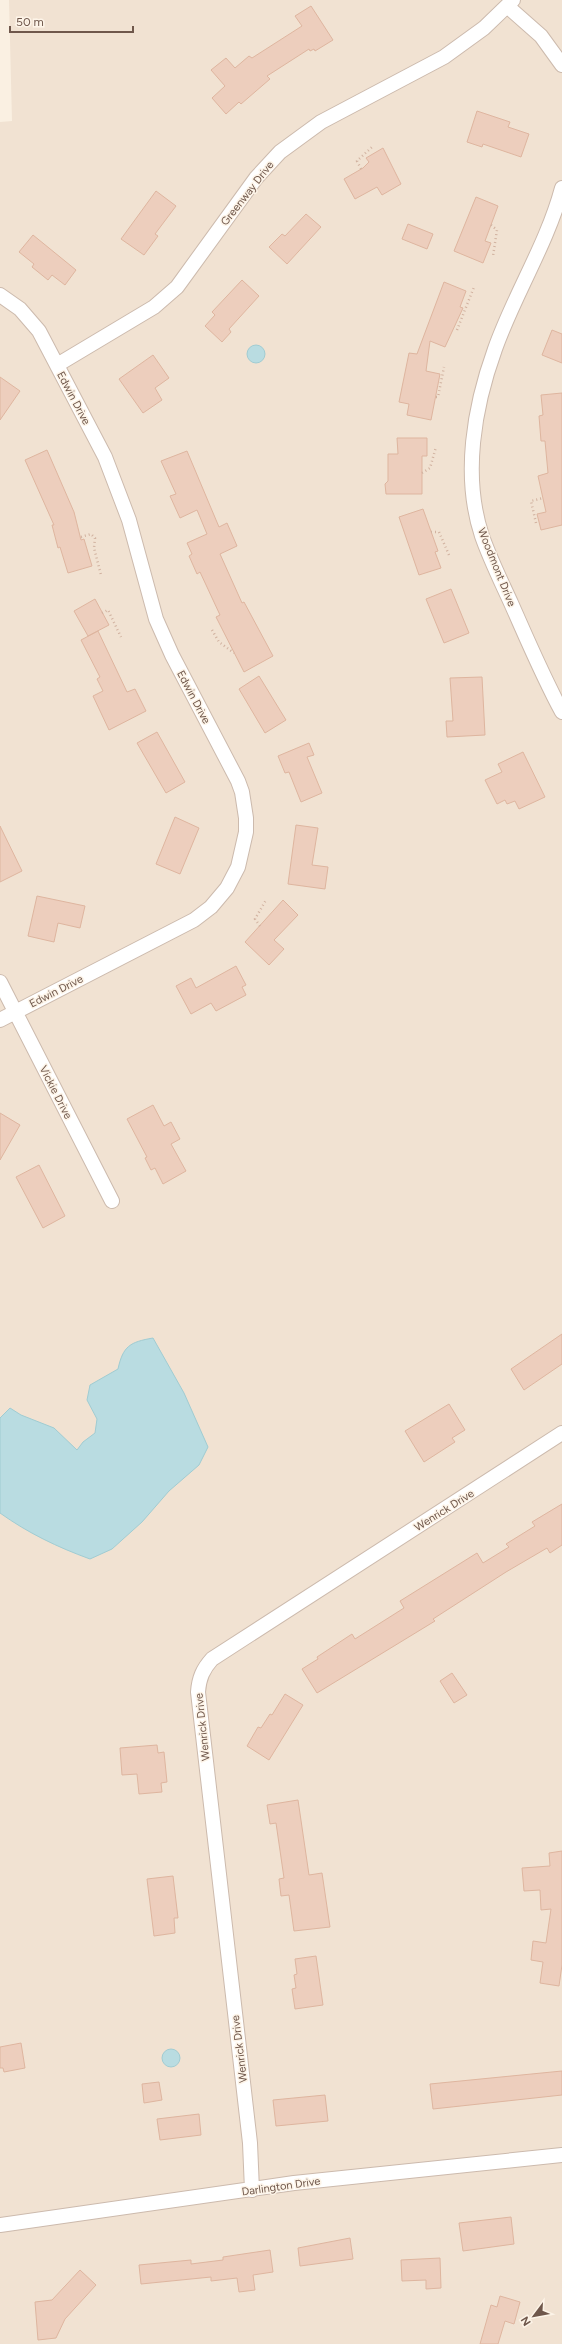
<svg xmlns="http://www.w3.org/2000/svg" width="562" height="2344" viewBox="0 0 562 2344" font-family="Figtree,sans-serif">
	<rect width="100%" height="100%" fill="#faf0e2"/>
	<path fill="#f1e2d2" d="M 9,0 L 562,0 L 562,2344 L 0,2344 L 0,122 L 12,121 Z"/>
	<path fill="#b9dce1" stroke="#a0ccd2" d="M247 354a9 9 0 1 1 18 0a9 9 0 1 1-18 0Z
		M 153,1338 L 184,1393 L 208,1447 L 199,1465 L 169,1491 L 142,1522 L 112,1549 L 90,1559 C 57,1547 28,1533 0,1513 L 0,1418 L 10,1408 L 21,1415 L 54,1428 L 77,1450 L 83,1442 L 95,1433 L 97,1419 L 87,1400 L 90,1385 L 118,1369 C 123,1346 130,1342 153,1338 Z
		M162 2058a9 9 0 1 1 18 0a9 9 0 1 1-18 0Z"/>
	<path fill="#edcebd" stroke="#deb59f" d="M 311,6 L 333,40 L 315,51 L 314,49 L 310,51 L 309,49 L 267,76 L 270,79 L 241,104 L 239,102 L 226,114 L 212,98 L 225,86 L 211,70 L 226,58 L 235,68 L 249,56 L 252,58 L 302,26 L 295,16 Z
		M 477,111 L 510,122 L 508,127 L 529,134 L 521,157 L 483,144 L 482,147 L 467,142 Z
		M 383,148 L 401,184 L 382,195 L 377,187 L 355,199 L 344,179 L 363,168 L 369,162 L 366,158 Z
		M 156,191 L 176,206 L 155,234 L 158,236 L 144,255 L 121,239 Z
		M 476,197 L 498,206 L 485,241 L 491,243 L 483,263 L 454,251 Z
		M 306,214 L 321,227 L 287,264 L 269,247 L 282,234 L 285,236 Z
		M 408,224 L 433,234 L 427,249 L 402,239 Z
		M 33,235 L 76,270 L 65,285 L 52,275 L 48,280 L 32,267 L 34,264 L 19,252 Z
		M 242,280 L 259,296 L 229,329 L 231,332 L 222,342 L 205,326 L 215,315 L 212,312 Z
		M 444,282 L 466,291 L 460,307 L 463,308 L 445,347 L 430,341 L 426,371 L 440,374 L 431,420 L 407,415 L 409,404 L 399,402 L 409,353 L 417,354 Z
		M 552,330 L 562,334 L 562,363 L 542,355 Z
		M 153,355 L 169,378 L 155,388 L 162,400 L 143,413 L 119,379 Z
		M 0,377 L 20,391 L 0,420 Z
		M 562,393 L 562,525 L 541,530 L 537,514 L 546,512 L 538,476 L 548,473 L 545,441 L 541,441 L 539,416 L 543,415 L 541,395 Z
		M 397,438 L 427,438 L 427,456 L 422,456 L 422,494 L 386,494 L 385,484 L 388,481 L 388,454 L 398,454 Z
		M 47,450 L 74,512 L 81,540 L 84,539 L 92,566 L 68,573 L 60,547 L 58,548 L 52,525 L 54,525 L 25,460 Z
		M 187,451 L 219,527 L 227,523 L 237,546 L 220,554 L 242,603 L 244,602 L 273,656 L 244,672 L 216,617 L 220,615 L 200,572 L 197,574 L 189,556 L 192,554 L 187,543 L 207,534 L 197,510 L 180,518 L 170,496 L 176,494 L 161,461 Z
		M 423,509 L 438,551 L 435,552 L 441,568 L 419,575 L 399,517 Z
		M 451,589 L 469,633 L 444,643 L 426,599 Z
		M 95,599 L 109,625 L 88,636 L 74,611 Z
		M 98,631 L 127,692 L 135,689 L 146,711 L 109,730 L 93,696 L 103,691 L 97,679 L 100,677 L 81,640 Z
		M 259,676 L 286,720 L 265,733 L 239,689 Z
		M 482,677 L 485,735 L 447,737 L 446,721 L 453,721 L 450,678 Z
		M 157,732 L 185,782 L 166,793 L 137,743 Z
		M 309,743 L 314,755 L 307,757 L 322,793 L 301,802 L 289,772 L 285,773 L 278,756 Z
		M 523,752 L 545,797 L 519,809 L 515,801 L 507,804 L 505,800 L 497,804 L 485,780 L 502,772 L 498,764 Z
		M 175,817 L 199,828 L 180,874 L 156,864 Z
		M 296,825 L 318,828 L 312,865 L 328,867 L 325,889 L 288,884 Z
		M 0,826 L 22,871 L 0,882 Z
		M 37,896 L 85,906 L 80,928 L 58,923 L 54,942 L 28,936 Z
		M 283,900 L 298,915 L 274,940 L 284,949 L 269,965 L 245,942 Z
		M 236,966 L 246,985 L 242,987 L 246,995 L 216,1011 L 211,1003 L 191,1014 L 176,986 L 191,978 L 196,988 Z
		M 153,1105 L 164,1126 L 171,1122 L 180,1139 L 171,1144 L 186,1171 L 163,1184 L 155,1168 L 151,1170 L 145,1158 L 147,1157 L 127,1119 Z
		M 0,1113 L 20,1125 L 0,1160 Z
		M 39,1165 L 65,1216 L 43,1228 L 16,1177 Z
		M 562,1334 L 562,1364 L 524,1390 L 511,1369 Z
		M 449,1404 L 465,1430 L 452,1438 L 455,1442 L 424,1462 L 405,1431 Z
		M 562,1504 L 562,1545 L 550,1553 L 547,1548 L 506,1572 L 433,1619 L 435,1621 L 317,1693 L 302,1669 L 318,1659 L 317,1657 L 352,1634 L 355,1639 L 404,1608 L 400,1601 L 477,1553 L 483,1563 L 509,1547 L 506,1544 L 535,1526 L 532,1522 Z
		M 452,1673 L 467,1695 L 454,1703 L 440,1681 Z
		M 285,1694 L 303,1705 L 269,1760 L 247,1746 L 258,1727 L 261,1728 L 270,1714 L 272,1715 Z
		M 157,1745 L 158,1753 L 164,1752 L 167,1782 L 161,1783 L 162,1792 L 139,1794 L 137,1774 L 122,1775 L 120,1748 Z
		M 298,1800 L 309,1875 L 322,1873 L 330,1927 L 294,1931 L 289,1895 L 281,1896 L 279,1879 L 284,1878 L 276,1823 L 270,1824 L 267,1805 Z
		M 562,1851 L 562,1965 L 559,1986 L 540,1983 L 543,1962 L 531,1960 L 533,1941 L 546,1943 L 551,1909 L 541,1910 L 540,1890 L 524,1891 L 522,1868 L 550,1866 L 549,1853 Z
		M 173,1876 L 178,1918 L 174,1918 L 175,1933 L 154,1936 L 147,1879 Z
		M 316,1956 L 323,2005 L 295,2009 L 292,1989 L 296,1988 L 294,1975 L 297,1974 L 295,1959 Z
		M 21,2043 L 25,2068 L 4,2072 L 3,2068 L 0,2068 L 0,2047 Z
		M 562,2071 L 562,2095 L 433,2109 L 430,2084 Z
		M 159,2082 L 162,2100 L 144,2103 L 142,2084 Z
		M 325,2095 L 328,2121 L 276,2126 L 273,2100 Z
		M 199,2114 L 201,2135 L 160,2140 L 157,2119 Z
		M 511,2217 L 514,2244 L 463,2251 L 459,2223 Z
		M 350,2238 L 353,2259 L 300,2266 L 298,2248 Z
		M 270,2250 L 273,2272 L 253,2275 L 255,2290 L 239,2292 L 237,2278 L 211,2281 L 211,2277 L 141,2284 L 139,2265 L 191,2260 L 191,2264 L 223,2260 L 223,2257 Z
		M 440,2258 L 441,2288 L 426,2289 L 426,2280 L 402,2281 L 401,2260 Z
		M 80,2270 L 96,2285 L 65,2319 L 56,2338 L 38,2340 L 35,2302 L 52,2300 Z
		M 500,2296 L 520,2302 L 514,2324 L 505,2321 L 498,2344 L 480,2344 L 491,2305 L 497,2307 Z"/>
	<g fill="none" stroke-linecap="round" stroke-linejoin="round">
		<g stroke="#ccbaad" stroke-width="16">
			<path id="minor" d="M 507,6 L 541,36 L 562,65
				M 562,188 C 547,244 514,295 495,349 C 474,407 462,476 482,536 C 490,559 501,581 511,603 C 527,639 543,677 562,712
				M 0,295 L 20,309 L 39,331 L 105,457 L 129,520 L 156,619 L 172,655 L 238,781 L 242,792 L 246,818 L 246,832 L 238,867 L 227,888 L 211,907 L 194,920 L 0,1020
				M 57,365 L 154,307 L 177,287 L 256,178 L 280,152 L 321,122 L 444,57 L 484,28 L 513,0
				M 0,982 L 112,1201
				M 252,2190 L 250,2143 L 198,1692 C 199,1678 203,1669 212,1659 L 562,1433
				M 0,2225 L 294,2183 L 562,2155"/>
		</g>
		<path stroke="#d1b2a0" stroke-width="2.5" stroke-dasharray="1 3" stroke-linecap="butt" d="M 361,169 L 357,161 L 372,147
			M 491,225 L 497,230 L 493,256
			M 457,330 L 474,287
			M 436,397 L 438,397 L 444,367
			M 422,473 L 430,468 L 436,447
			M 536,523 L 531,501 L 543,498
			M 431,532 L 439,532 L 449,555
			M 81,537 L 91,534 L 95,538 L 94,548 L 101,575
			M 102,613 L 108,610 L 121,637
			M 212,630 L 219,642 L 234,653
			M 260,926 L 255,919 L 266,900"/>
		<use href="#minor" stroke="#fff" stroke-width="14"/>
	</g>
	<g text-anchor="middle" stroke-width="3" stroke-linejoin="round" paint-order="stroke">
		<g font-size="11" fill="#6f574b" stroke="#fdf4e8">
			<text transform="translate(247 193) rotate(-52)" y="4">Greenway Drive</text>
			<text transform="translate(74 398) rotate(62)" y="4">Edwin Drive</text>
			<text transform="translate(497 567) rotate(68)" y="4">Woodmont Drive</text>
			<text transform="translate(194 697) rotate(62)" y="4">Edwin Drive</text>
			<text transform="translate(56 991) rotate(-27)" y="4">Edwin Drive</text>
			<text transform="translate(56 1092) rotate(63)" y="4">Vickie Drive</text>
			<text transform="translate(444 1510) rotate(-32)" y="4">Wenrick Drive</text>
			<text transform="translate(202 1727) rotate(-96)" y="4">Wenrick Drive</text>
			<text transform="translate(239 2049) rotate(-97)" y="4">Wenrick Drive</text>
			<text transform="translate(281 2186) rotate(-8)" y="4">Darlington Drive</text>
		</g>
	</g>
	<g transform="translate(534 2316) rotate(238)" stroke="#fdf4e8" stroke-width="3" paint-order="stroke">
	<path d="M0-3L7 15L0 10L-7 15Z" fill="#6f574b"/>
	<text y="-6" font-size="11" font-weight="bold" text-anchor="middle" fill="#6f574b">N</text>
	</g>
	<path d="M10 26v6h123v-6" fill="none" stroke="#6f574b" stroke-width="2"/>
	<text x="16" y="26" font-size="12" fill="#6f574b" stroke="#fdf4e8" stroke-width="3" paint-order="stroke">50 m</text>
</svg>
